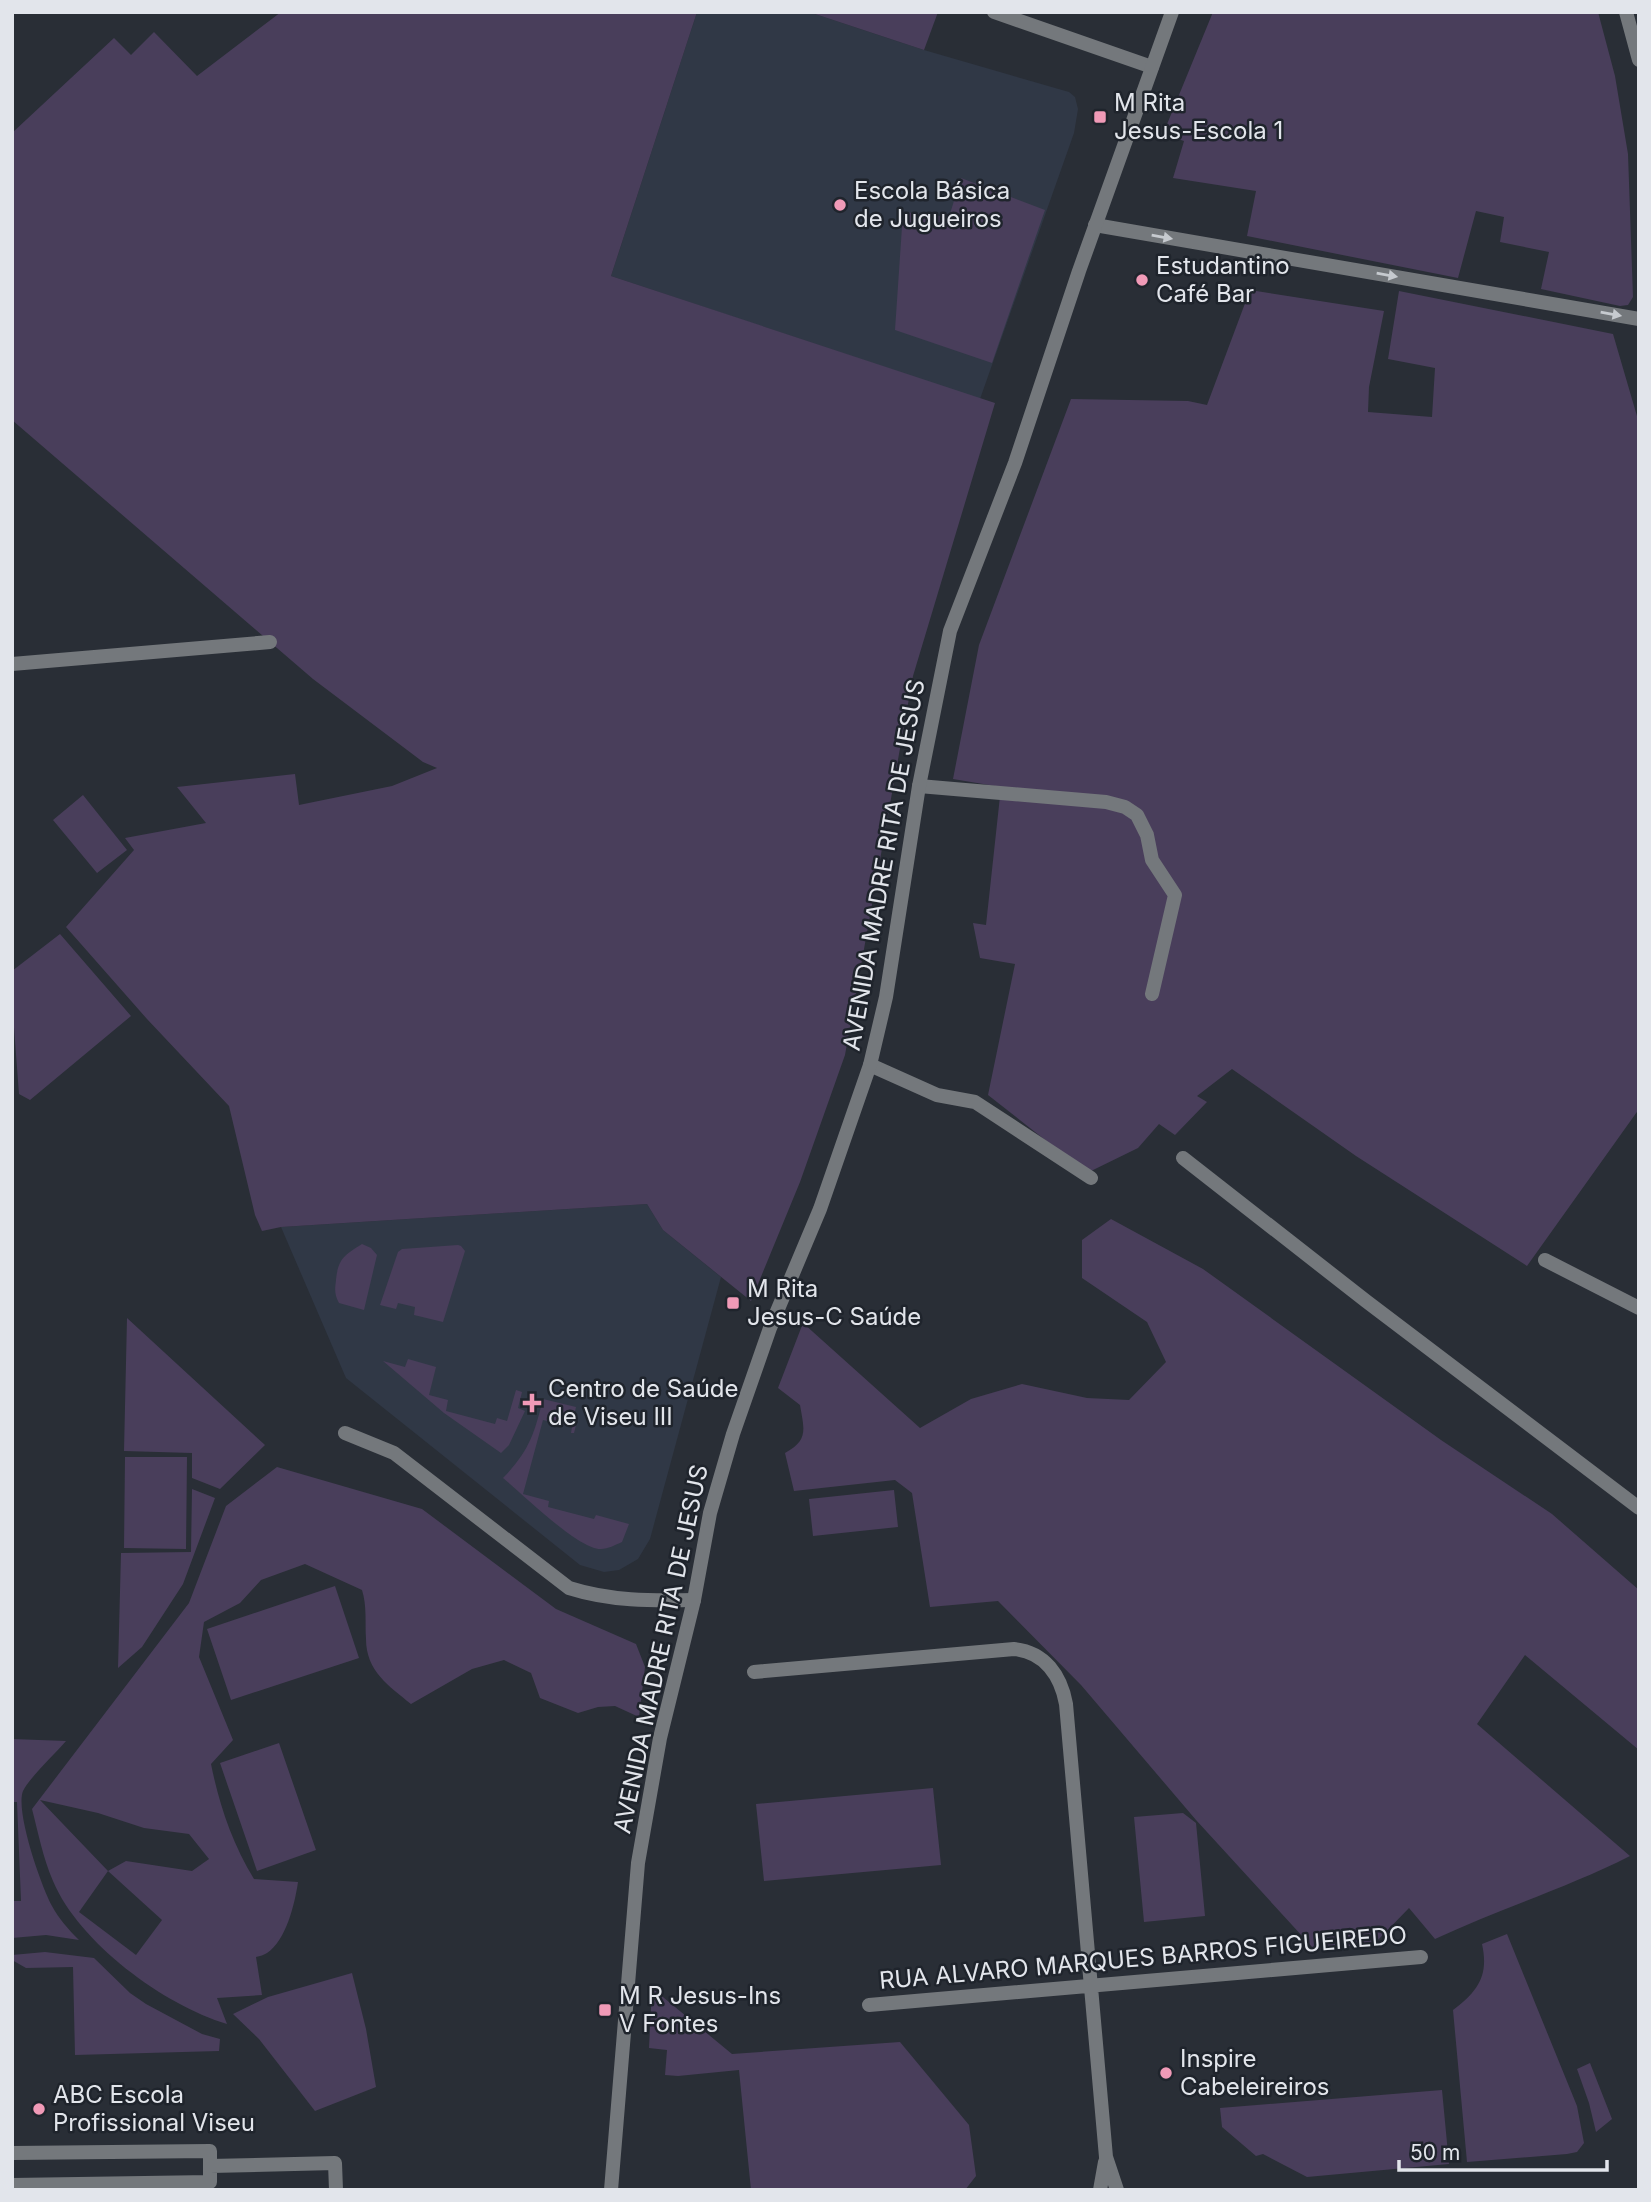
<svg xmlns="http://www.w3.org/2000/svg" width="1651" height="2202" viewBox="0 0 1651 2202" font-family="Inter,sans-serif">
	<rect width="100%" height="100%" fill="#292e36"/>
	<path fill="#303846" d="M 697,12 L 809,12 L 924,50 L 1069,92 L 1075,97 L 1078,109 L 1074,133 L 980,399 L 611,276 Z
		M 647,1204 L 663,1230 L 721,1277 L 650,1539 L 638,1559 L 619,1570 L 604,1572 L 580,1565 L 346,1378 L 281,1227 Z"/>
	<path fill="#493e5b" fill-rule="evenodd" d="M 281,12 L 697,12 L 611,276 L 995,403 L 913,676 L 845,1055 L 800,1182 L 751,1301 L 663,1230 L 647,1204 L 281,1227 L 262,1231 L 255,1215 L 229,1106 L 147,1019 L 66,927 L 134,850 L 125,838 L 206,823 L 177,787 L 295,774 L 299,805 L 392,786 L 437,768 L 423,762 L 313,679 L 12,420 L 12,133 L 114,38 L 131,55 L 154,32 L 197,76 Z
		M 809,12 L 938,12 L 924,50 Z
		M 1213,12 L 1598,12 L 1615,76 L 1628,154 L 1633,297 L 1628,305 L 1620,306 L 1541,289 L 1549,252 L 1500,242 L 1504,217 L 1476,211 L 1458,278 L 1247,236 L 1256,191 L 1173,178 L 1184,141 L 1163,134 Z
		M 961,178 L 1045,210 L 992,363 L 895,330 L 903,212 L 949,217 Z
		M 1250,290 L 1384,311 L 1369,387 L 1368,412 L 1432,417 L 1435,368 L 1388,359 L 1399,291 L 1613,334 L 1639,423 L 1639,1109 L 1527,1266 L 1356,1156 L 1232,1069 L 1197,1096 L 1207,1102 L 1175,1135 L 1159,1124 L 1138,1148 L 1091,1171 L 1049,1143 L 988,1095 L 1015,964 L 980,958 L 973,923 L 986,925 L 1001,787 L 953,779 L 979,645 L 1071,399 L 1188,401 L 1207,405 Z
		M 83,795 L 127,850 L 97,873 L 53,820 Z
		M 60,934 L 131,1016 L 30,1100 L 19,1094 L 12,1001 L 12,971 Z
		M 1111,1219 L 1203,1269 L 1441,1440 L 1552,1514 L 1639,1590 L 1639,1750 L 1525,1655 L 1477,1724 L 1630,1856 C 1567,1888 1499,1909 1435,1939 L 1409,1908 L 1374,1944 L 1314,1949 L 1196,1820 L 1081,1685 L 998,1601 L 930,1607 L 912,1493 L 895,1480 L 794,1491 L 785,1453 C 809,1440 804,1429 800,1405 L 778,1388 L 803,1323 L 920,1428 L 971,1399 L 1022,1384 L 1087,1398 L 1129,1400 L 1166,1362 L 1147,1322 L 1082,1278 L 1082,1240 Z
		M 362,1244 L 371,1248 L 377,1255 L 364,1310 L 339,1303 C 334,1294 335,1289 336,1280 C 338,1258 345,1255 362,1244 Z
		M 458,1245 L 461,1246 L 465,1251 L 443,1322 L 414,1315 L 415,1307 L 398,1303 L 396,1309 L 380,1305 L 398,1252 L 402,1249 Z
		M 127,1318 L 265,1445 L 220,1489 L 192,1478 L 192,1453 L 124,1451 Z
		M 408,1359 L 436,1367 L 429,1395 L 448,1400 L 446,1411 L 495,1424 L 497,1418 L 507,1421 L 516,1390 L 522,1392 L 518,1408 L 525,1411 L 509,1445 L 501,1453 L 444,1413 L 383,1361 L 405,1367 Z
		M 543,1399 L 576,1407 L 573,1419 L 577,1421 L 574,1433 L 571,1433 L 572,1427 L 543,1420 L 523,1494 L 549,1501 L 548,1507 L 594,1519 L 596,1515 L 629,1524 L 622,1542 C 615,1545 608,1549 601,1549 C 579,1550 521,1493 503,1478 C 529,1451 534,1435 543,1399 Z
		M 125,1457 L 187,1457 L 186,1549 L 124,1548 Z
		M 277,1467 L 422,1509 L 556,1609 L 636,1644 L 645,1667 L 639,1717 L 615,1706 L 598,1707 L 578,1713 L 540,1698 L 531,1673 L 504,1660 L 472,1669 L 411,1704 C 389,1686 366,1671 366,1639 C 365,1622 367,1606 362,1590 L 305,1564 L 261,1580 L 240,1603 L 204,1622 L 199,1657 L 233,1740 L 211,1764 C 219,1804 232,1843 254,1879 L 298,1882 C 295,1903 286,1941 267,1953 C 264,1955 260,1956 256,1957 L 262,1995 L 217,1998 L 227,2024 C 164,2005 79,1943 53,1881 C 43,1858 38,1832 32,1809 L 189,1603 L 226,1506 ZM 40,1800 L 98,1813 L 144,1828 L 189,1834 L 209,1859 L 192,1871 L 126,1861 L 108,1871 ZM 108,1871 L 162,1920 L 136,1955 L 79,1912 Z
		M 192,1489 L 215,1498 L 183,1584 L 142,1647 L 118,1668 L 121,1553 L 191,1552 Z
		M 894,1490 L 898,1527 L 813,1536 L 809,1499 Z
		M 335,1586 L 359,1658 L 231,1700 L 207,1629 Z
		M 12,1739 L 66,1741 C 55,1754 30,1777 23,1791 C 15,1811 41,1886 52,1906 C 59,1919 68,1929 79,1940 L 46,1935 L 12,1938 L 12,1901 L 21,1901 L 17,1802 L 12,1802 Z
		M 279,1743 L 316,1850 L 257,1871 L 220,1763 Z
		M 933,1788 L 941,1865 L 764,1881 L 756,1804 Z
		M 1183,1813 L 1196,1823 L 1205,1916 L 1144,1922 L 1134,1817 Z
		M 1507,1934 L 1577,2106 L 1584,2143 L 1577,2152 L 1567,2154 L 1467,2162 L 1453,2010 C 1478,1991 1489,1976 1482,1944 Z
		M 45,1952 L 94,1958 L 130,1993 L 146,2004 L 202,2034 L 220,2039 L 219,2051 L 75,2055 L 73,1967 L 26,1968 L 12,1960 L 12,1955 Z
		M 352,1973 L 366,2029 L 376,2087 L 315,2111 L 259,2039 L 233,2014 L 268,1997 Z
		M 652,1988 L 732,2054 L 900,2042 L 969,2125 L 976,2176 L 965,2190 L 751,2190 L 739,2070 L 678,2076 L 665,2075 L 667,2050 L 649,2048 Z
		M 1590,2063 L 1612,2119 L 1596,2132 L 1589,2103 L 1577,2069 Z
		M 1442,2090 L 1449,2164 L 1307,2177 L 1263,2154 L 1256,2156 L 1222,2127 L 1220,2108 Z"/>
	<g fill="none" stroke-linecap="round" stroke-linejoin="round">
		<path stroke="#74787c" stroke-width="14" d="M 994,12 L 1152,67
			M 1626,12 L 1639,60
			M 1095,225 L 1639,319
			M 12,664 L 270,642
			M 919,786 L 1106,802 L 1125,807 L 1137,815 L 1147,835 L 1152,860 L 1175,895 L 1152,994
			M 870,1065 L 937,1095 L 975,1102 L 1091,1178
			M 1183,1158 L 1366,1301 L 1639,1508
			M 1545,1260 L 1639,1308
			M 345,1433 L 394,1453 L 569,1588 C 610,1601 651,1601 694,1600
			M 754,1672 L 1014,1649 C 1045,1652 1061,1676 1066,1704 L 1106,2157 L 1117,2190
			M 869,2005 L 1421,1957
			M 12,2153 L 210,2151 L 210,2182 L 12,2185
			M 210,2166 L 335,2163 L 336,2190
			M 1100,2190 L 1105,2162"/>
		<path stroke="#74787c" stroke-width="14" d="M 611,2190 L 638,1863 L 660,1738 L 694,1600 L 710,1513 L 733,1434 L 770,1328 L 820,1209 L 870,1065 L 886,997 L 919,786 L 950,631 L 1015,463 L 1079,271 L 1172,12"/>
	</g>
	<defs><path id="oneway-solid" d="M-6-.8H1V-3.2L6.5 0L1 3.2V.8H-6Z" transform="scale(1.75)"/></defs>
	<g fill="#c6cacf">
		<use href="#oneway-solid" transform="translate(1162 237) rotate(10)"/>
		<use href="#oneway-solid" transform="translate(1387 275) rotate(10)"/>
		<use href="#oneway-solid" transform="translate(1611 314) rotate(10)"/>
	</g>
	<g fill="#f09ab7" stroke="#1f242c" stroke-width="2.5">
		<rect x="1093" y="110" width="14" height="14" rx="3.5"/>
		<circle cx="840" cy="205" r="7"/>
		<circle cx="1142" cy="280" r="7"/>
		<rect x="726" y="1296" width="14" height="14" rx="3.5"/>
		<path d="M528.5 1392.5h7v7h7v7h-7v7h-7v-7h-7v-7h7z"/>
		<rect x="598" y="2003" width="14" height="14" rx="3.5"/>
		<circle cx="1166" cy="2073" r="7"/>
		<circle cx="39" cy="2109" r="7"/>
	</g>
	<g text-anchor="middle" stroke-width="5" stroke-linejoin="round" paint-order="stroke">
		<g font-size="24" fill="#e2e5eb" stroke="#1f242c" text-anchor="start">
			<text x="1114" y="111">M Rita<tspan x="1114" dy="28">Jesus-Escola 1</tspan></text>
			<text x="854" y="199">Escola Básica<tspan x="854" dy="28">de Jugueiros</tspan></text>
			<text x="1156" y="274">Estudantino<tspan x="1156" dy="28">Café Bar</tspan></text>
			<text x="747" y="1297">M Rita<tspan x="747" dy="28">Jesus-C Saúde</tspan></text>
			<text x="548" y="1397">Centro de Saúde<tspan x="548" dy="28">de Viseu III</tspan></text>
			<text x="619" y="2004">M R Jesus-Ins<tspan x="619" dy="28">V Fontes</tspan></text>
			<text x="1180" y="2067">Inspire<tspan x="1180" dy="28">Cabeleireiros</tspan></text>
			<text x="53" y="2103">ABC Escola<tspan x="53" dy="28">Profissional Viseu</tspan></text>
		</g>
		<g font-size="24" fill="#e2e5eb" stroke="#1f242c">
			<text transform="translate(884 865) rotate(-80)" y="8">AVENIDA MADRE RITA DE JESUS</text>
			<text transform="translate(661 1649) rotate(-78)" y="8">AVENIDA MADRE RITA DE JESUS</text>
			<text transform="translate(1143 1958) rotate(-5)" y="8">RUA ALVARO MARQUES BARROS FIGUEIREDO</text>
		</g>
	</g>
	<rect width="1651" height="2202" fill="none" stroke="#e2e5eb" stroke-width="28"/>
	<path d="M1399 2160v10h208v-10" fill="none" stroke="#e2e5eb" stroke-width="3.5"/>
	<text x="1410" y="2160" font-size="21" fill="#e2e5eb" stroke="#1f242c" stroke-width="5" paint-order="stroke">50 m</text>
</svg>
